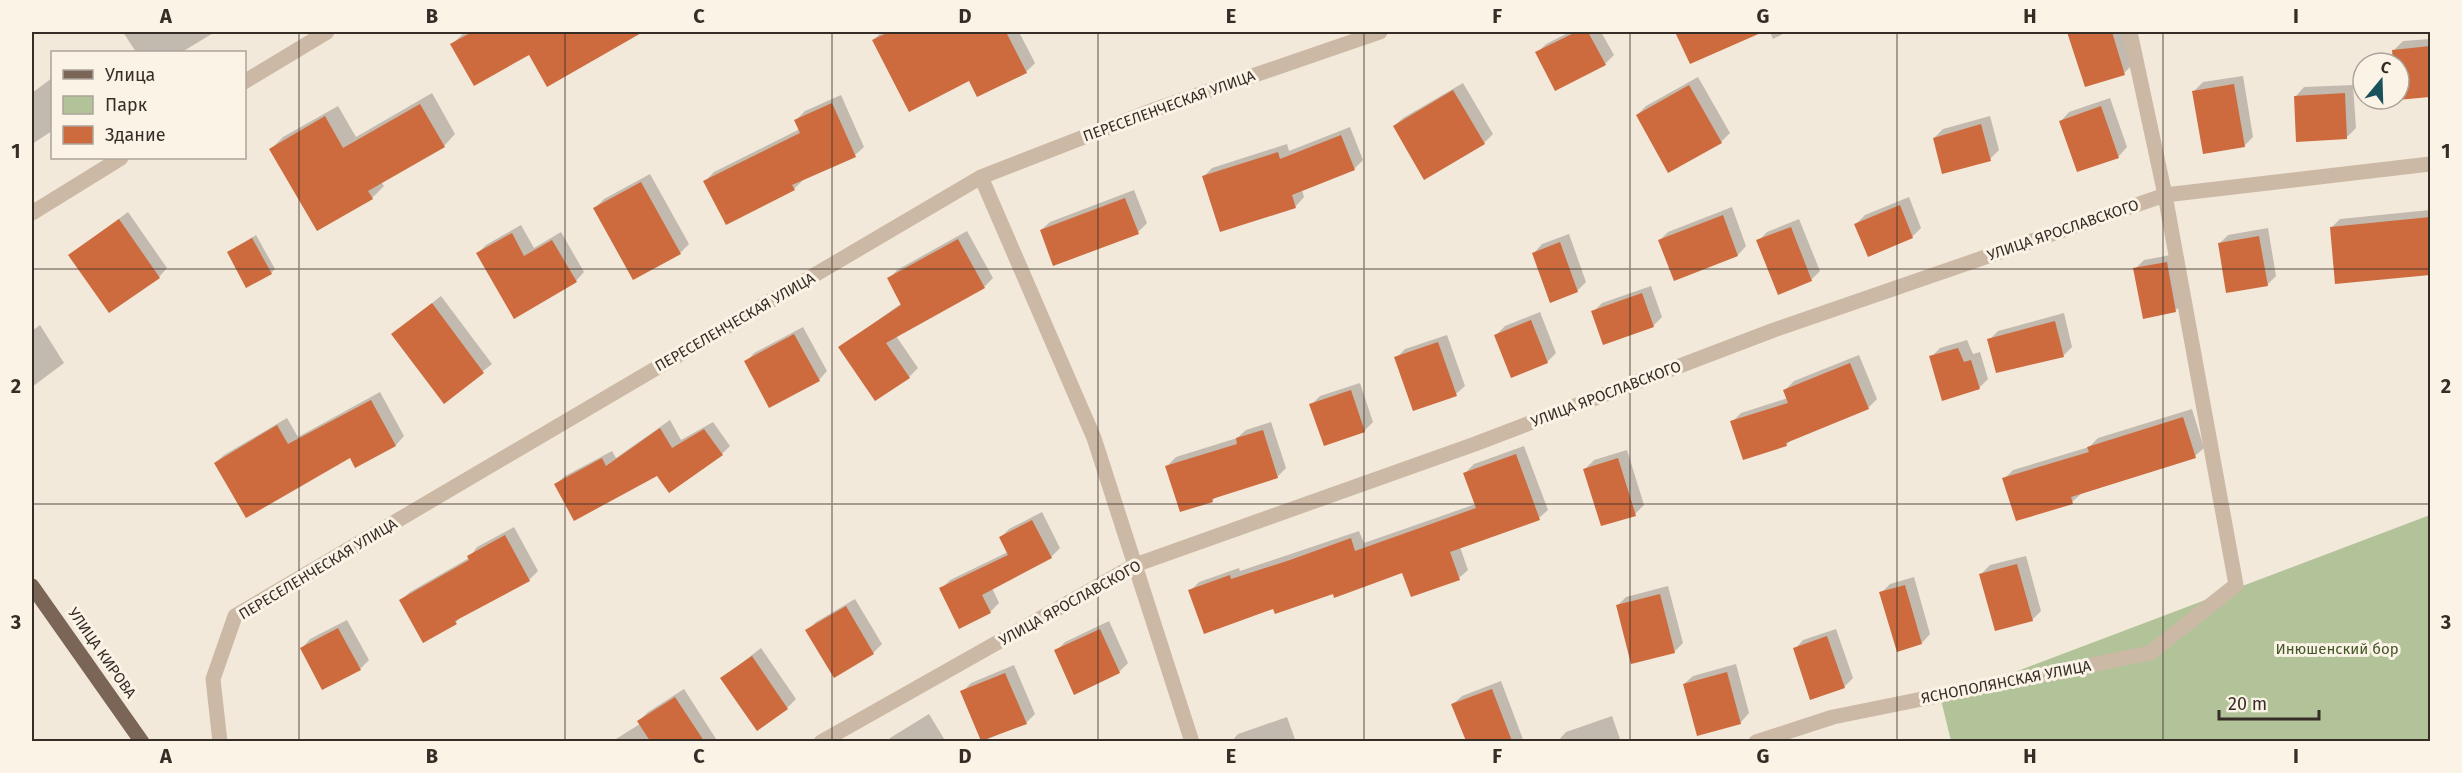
<svg xmlns="http://www.w3.org/2000/svg" width="2462" height="773" viewBox="0 0 2462 773" font-family="'Fira Sans',sans-serif">
	<rect width="100%" height="100%" fill="#f3e9da"/>
	<path fill="#b2c399" d="M 2430,515 L 2430,741 L 1951,741 L 1941,700 Z"/>
	<path fill="#0003" d="M 123,32 L 215,32 L 182,52 L 136,52 Z
		M 465,32 L 627,32 L 628,34 L 530,52 L 452,44 Z
		M 882,32 L 922,32 L 924,36 L 934,32 L 1019,32 L 1035,63 L 1026,72 L 970,79 L 873,40 Z
		M 1570,32 L 1601,32 L 1614,55 L 1605,64 L 1537,53 L 1546,44 Z
		M 1676,32 L 1759,32 L 1690,62 Z
		M 1770,32 L 1787,32 L 1773,39 Z
		M 2069,32 L 2123,32 L 2133,64 L 2124,73 L 2086,85 Z
		M 2430,39 L 2430,96 L 2399,98 L 2399,63 L 2395,63 L 2394,50 L 2403,41 Z
		M 2243,76 L 2253,137 L 2244,146 L 2194,91 L 2203,82 Z
		M 1698,77 L 1730,133 L 1721,142 L 1637,115 L 1646,106 Z
		M 52,78 L 52,131 L 32,144 L 32,93 Z
		M 1463,83 L 1493,134 L 1484,143 L 1394,126 L 1403,118 Z
		M 2353,85 L 2356,128 L 2347,137 L 2296,96 L 2304,87 Z
		M 432,93 L 455,134 L 444,146 L 381,182 L 384,186 L 372,198 L 271,149 L 283,137 L 338,106 L 356,137 Z
		M 841,95 L 864,147 L 855,155 L 803,180 L 794,189 L 705,181 L 714,172 L 800,129 L 796,120 L 805,111 Z
		M 2110,98 L 2127,147 L 2119,156 L 2078,171 L 2061,121 L 2069,112 Z
		M 1990,116 L 1999,150 L 1990,159 L 1934,138 L 1943,129 Z
		M 1350,127 L 1363,160 L 1354,169 L 1302,190 L 1304,197 L 1296,206 L 1221,230 L 1203,177 L 1212,168 L 1287,144 L 1289,151 Z
		M 650,174 L 689,244 L 680,253 L 595,208 L 604,199 Z
		M 1134,190 L 1147,223 L 1138,232 L 1041,230 L 1050,222 Z
		M 1909,197 L 1921,228 L 1912,237 L 1856,224 L 1865,215 Z
		M 1732,207 L 1746,246 L 1738,255 L 1660,240 L 1668,232 Z
		M 2430,210 L 2430,257 L 2413,259 L 2331,228 L 2340,219 Z
		M 128,212 L 167,268 L 159,277 L 70,255 Z
		M 1799,219 L 1820,271 L 1811,280 L 1758,241 L 1767,232 Z
		M 521,225 L 534,248 L 561,232 L 584,272 L 576,281 L 478,253 L 486,245 Z
		M 2268,228 L 2276,276 L 2267,285 L 2219,244 L 2228,235 Z
		M 967,231 L 993,278 L 984,287 L 896,336 L 918,368 L 909,377 L 840,347 L 902,303 L 889,279 L 897,270 Z
		M 1569,234 L 1586,282 L 1577,291 L 1534,253 L 1542,244 Z
		M 256,235 L 275,269 L 271,273 L 228,252 Z
		M 2176,254 L 2184,301 L 2176,310 L 2135,269 L 2144,260 Z
		M 1651,286 L 1662,317 L 1653,326 L 1593,312 L 1602,303 Z
		M 441,296 L 492,364 L 444,402 L 393,334 Z
		M 1540,312 L 1556,353 L 1547,362 L 1496,335 L 1505,326 Z
		M 2064,313 L 2072,347 L 2063,356 L 1989,340 L 1998,331 Z
		M 40,325 L 64,363 L 32,387 L 32,331 Z
		M 803,327 L 827,371 L 819,380 L 746,362 L 754,353 Z
		M 1447,335 L 1465,386 L 1456,394 L 1396,358 L 1405,349 Z
		M 1967,340 L 1973,354 L 1980,352 L 1988,379 L 1980,387 L 1944,399 L 1931,357 L 1940,348 Z
		M 1859,355 L 1877,399 L 1868,408 L 1792,439 L 1786,445 L 1732,422 L 1741,413 L 1788,398 L 1785,390 L 1794,381 Z
		M 1360,383 L 1373,422 L 1364,431 L 1311,405 L 1320,396 Z
		M 380,392 L 404,436 L 396,445 L 356,466 L 350,456 L 215,463 L 224,455 L 287,418 L 298,437 Z
		M 2192,409 L 2204,448 L 2195,456 L 2081,494 L 2072,502 L 2004,479 L 2013,470 L 2089,447 L 2098,438 Z
		M 670,420 L 681,440 L 713,422 L 730,446 L 722,454 L 658,475 L 556,484 L 565,476 L 612,451 L 616,458 Z
		M 1271,422 L 1286,468 L 1277,477 L 1217,496 L 1212,501 L 1167,466 L 1176,457 L 1237,438 L 1246,430 Z
		M 1524,446 L 1548,510 L 1539,518 L 1460,547 L 1468,570 L 1459,578 L 1412,595 L 1403,571 L 1274,607 L 1190,591 L 1199,582 L 1239,568 L 1240,571 L 1359,531 L 1364,543 L 1476,504 L 1465,473 L 1474,464 Z
		M 1627,450 L 1644,505 L 1635,514 L 1585,469 L 1594,460 Z
		M 1042,512 L 1060,548 L 1051,557 L 992,588 L 999,603 L 990,612 L 960,627 L 941,589 L 950,580 L 1008,552 L 1000,538 L 1009,529 Z
		M 514,527 L 538,571 L 529,580 L 462,616 L 456,622 L 401,600 L 410,592 L 469,558 L 477,547 Z
		M 2026,556 L 2041,611 L 2032,620 L 1981,574 L 1990,565 Z
		M 1914,577 L 1930,634 L 1922,643 L 1881,593 L 1890,584 Z
		M 1668,586 L 1683,643 L 1674,652 L 1617,606 L 1626,597 Z
		M 855,599 L 882,644 L 873,653 L 834,676 L 807,631 L 816,622 Z
		M 347,620 L 369,660 L 360,669 L 302,648 L 310,639 Z
		M 1109,621 L 1128,663 L 1119,672 L 1056,651 L 1065,642 Z
		M 1836,629 L 1853,678 L 1844,687 L 1795,649 L 1803,640 Z
		M 761,648 L 796,699 L 787,708 L 722,678 Z
		M 1736,664 L 1749,713 L 1741,722 L 1698,734 L 1684,684 L 1693,676 Z
		M 1014,665 L 1035,714 L 1026,723 L 983,741 L 962,692 L 971,683 Z
		M 1501,681 L 1524,742 L 1467,742 L 1453,704 L 1462,696 Z
		M 684,689 L 718,742 L 611,742 L 640,724 L 639,721 L 648,712 Z
		M 929,714 L 946,742 L 887,742 L 890,738 Z
		M 1612,716 L 1621,742 L 1557,742 L 1566,732 Z
		M 1287,717 L 1296,742 L 1231,742 L 1238,734 Z"/>
	<path fill="#cd6b3e" d="M 472,32 L 643,32 L 547,87 L 529,55 L 474,86 L 450,44 Z
		M 889,32 L 1006,32 L 1027,73 L 977,97 L 969,81 L 909,112 L 872,40 Z
		M 1576,32 L 1588,32 L 1606,65 L 1555,91 L 1535,52 Z
		M 1675,32 L 1763,32 L 1690,64 Z
		M 2067,32 L 2112,32 L 2125,75 L 2085,87 Z
		M 2430,46 L 2430,97 L 2397,100 L 2399,99 L 2399,63 L 2393,63 L 2392,50 Z
		M 2234,84 L 2245,147 L 2203,154 L 2192,91 Z
		M 1689,85 L 1722,143 L 1668,173 L 1636,115 Z
		M 1453,90 L 1485,144 L 1424,180 L 1393,126 Z
		M 2345,93 L 2347,139 L 2296,142 L 2294,96 Z
		M 832,103 L 856,157 L 792,185 L 795,190 L 726,225 L 703,181 L 800,133 L 794,120 Z
		M 420,104 L 445,147 L 368,191 L 373,199 L 317,231 L 269,149 L 325,116 L 343,148 Z
		M 2101,106 L 2119,158 L 2077,172 L 2059,121 Z
		M 1981,124 L 1991,161 L 1942,174 L 1933,138 Z
		M 1341,135 L 1355,170 L 1292,195 L 1296,208 L 1220,232 L 1202,176 L 1278,152 L 1280,159 Z
		M 641,182 L 681,254 L 633,280 L 593,208 Z
		M 1125,198 L 1139,234 L 1053,266 L 1040,230 Z
		M 1900,205 L 1913,238 L 1868,257 L 1854,224 Z
		M 1723,215 L 1738,256 L 1674,281 L 1658,240 Z
		M 2430,217 L 2430,275 L 2335,284 L 2330,227 Z
		M 119,219 L 160,278 L 109,313 L 68,255 Z
		M 1791,227 L 1812,281 L 1778,295 L 1756,240 Z
		M 512,233 L 524,256 L 552,240 L 577,282 L 514,319 L 476,253 Z
		M 2259,236 L 2268,286 L 2226,293 L 2218,243 Z
		M 252,238 L 272,274 L 246,288 L 227,252 Z
		M 958,239 L 985,288 L 886,343 L 910,378 L 875,401 L 838,347 L 901,305 L 887,278 Z
		M 1560,242 L 1578,292 L 1550,303 L 1532,253 Z
		M 2167,262 L 2176,312 L 2143,319 L 2133,268 Z
		M 1642,293 L 1654,327 L 1603,345 L 1591,311 Z
		M 432,303 L 484,373 L 444,404 L 391,334 Z
		M 1531,320 L 1548,363 L 1511,378 L 1494,335 Z
		M 2055,321 L 2064,357 L 1996,373 L 1987,339 Z
		M 794,334 L 820,381 L 769,408 L 744,361 Z
		M 1438,342 L 1457,396 L 1413,411 L 1394,357 Z
		M 1958,348 L 1964,362 L 1971,360 L 1980,389 L 1942,401 L 1929,356 Z
		M 1850,363 L 1869,409 L 1786,443 L 1787,446 L 1743,460 L 1730,421 L 1788,403 L 1783,390 Z
		M 1351,390 L 1365,432 L 1324,446 L 1309,404 Z
		M 371,400 L 396,446 L 355,468 L 350,458 L 246,518 L 214,463 L 277,425 L 288,444 Z
		M 2183,417 L 2196,458 L 2071,497 L 2073,504 L 2016,521 L 2002,478 L 2089,452 L 2087,447 Z
		M 660,428 L 672,448 L 704,429 L 723,455 L 669,493 L 657,476 L 574,521 L 554,484 L 602,458 L 606,466 Z
		M 1263,430 L 1278,478 L 1212,499 L 1213,502 L 1180,512 L 1165,466 L 1237,444 L 1236,438 Z
		M 1516,454 L 1540,520 L 1450,552 L 1460,580 L 1411,597 L 1402,573 L 1334,598 L 1333,594 L 1275,614 L 1273,609 L 1204,634 L 1188,590 L 1230,575 L 1231,579 L 1290,560 L 1351,538 L 1355,551 L 1476,508 L 1463,473 Z
		M 1618,458 L 1636,516 L 1601,526 L 1583,469 Z
		M 1032,520 L 1052,558 L 982,595 L 991,613 L 959,629 L 939,588 L 1008,555 L 999,537 Z
		M 505,535 L 530,581 L 455,621 L 457,624 L 423,643 L 399,600 L 469,560 L 467,556 Z
		M 2017,564 L 2033,621 L 1995,631 L 1979,574 Z
		M 1905,585 L 1922,644 L 1897,652 L 1879,592 Z
		M 1660,594 L 1675,653 L 1631,664 L 1616,605 Z
		M 846,606 L 874,654 L 834,678 L 805,630 Z
		M 338,628 L 361,670 L 322,690 L 300,648 Z
		M 1100,629 L 1120,673 L 1074,695 L 1054,650 Z
		M 1827,636 L 1845,688 L 1810,700 L 1793,648 Z
		M 752,656 L 788,709 L 757,731 L 720,678 Z
		M 1727,672 L 1741,724 L 1697,736 L 1683,684 Z
		M 1005,673 L 1027,724 L 981,741 L 960,691 Z
		M 1492,689 L 1512,741 L 1466,741 L 1451,704 Z
		M 675,697 L 704,741 L 650,741 L 637,721 Z"/>
	<g fill="none" stroke-linecap="round" stroke-linejoin="round">
		<path stroke="#ccb9a5" stroke-width="15" d="M 244,82 L 327,32
			M 981,177 L 1094,438 L 1192,742
			M 32,213 L 121,158
			M 220,742 L 213,679 L 235,616 L 981,177 L 1156,109 L 1380,32
			M 821,742 L 1135,565 L 1475,444 L 1774,330 L 2165,195 L 2430,164
			M 1756,742 L 1833,717 L 2150,653 L 2236,585 L 2165,195 L 2130,32"/>
		<path stroke="#7a6557" stroke-width="15" d="M 32,586 L 142,742"/>
	</g>
	<path fill="none" stroke="#372d27" stroke-width="1.5" stroke-opacity="0.55" d="M 299,32 L 299,742M 565,32 L 565,742M 832,32 L 832,742M 1098,32 L 1098,742M 1364,32 L 1364,742M 1630,32 L 1630,742M 1897,32 L 1897,742M 2163,32 L 2163,742M 32,269 L 2430,269M 32,504 L 2430,504"/>
	<g text-anchor="middle" stroke-width="6" stroke-linejoin="round" paint-order="stroke">
		<g font-size="15" fill="#372d27" stroke="#faf3e6">
			<text transform="translate(1169 106) rotate(-20)" y="5">ПЕРЕСЕЛЕНЧЕСКАЯ УЛИЦА</text>
			<text transform="translate(2063 230) rotate(-19)" y="5">УЛИЦА ЯРОСЛАВСКОГО</text>
			<text transform="translate(735 322) rotate(-30)" y="5">ПЕРЕСЕЛЕНЧЕСКАЯ УЛИЦА</text>
			<text transform="translate(1606 394) rotate(-21)" y="5">УЛИЦА ЯРОСЛАВСКОГО</text>
			<text transform="translate(318 569) rotate(-31)" y="5">ПЕРЕСЕЛЕНЧЕСКАЯ УЛИЦА</text>
			<text transform="translate(1070 603) rotate(-29)" y="5">УЛИЦА ЯРОСЛАВСКОГО</text>
			<text transform="translate(102 653) rotate(55)" y="5">УЛИЦА КИРОВА</text>
			<text transform="translate(2006 682) rotate(-11)" y="5">ЯСНОПОЛЯНСКАЯ УЛИЦА</text>
		</g>
		<g font-size="15" fill="#435729" stroke="#faf3e6">
			<text x="2337" y="654">Инюшенский бор</text>
		</g>
	</g>
	<rect width="2462" height="773" fill="none" stroke="#faf3e6" stroke-width="66"/>
	<rect x="51" y="51" width="195" height="108" fill="#faf3e6" stroke="#aca49a" stroke-width="1.5"/>
	<rect x="63" y="70" width="30" height="9" fill="#7a6557" stroke="#aca49a" stroke-width="1.5"/>
	<text x="105" y="81" font-size="18" fill="#372d27">Улица</text>
	<rect x="63" y="96" width="30" height="18" fill="#b2c399" stroke="#aca49a" stroke-width="1.5"/>
	<text x="105" y="111" font-size="18" fill="#372d27">Парк</text>
	<rect x="63" y="126" width="30" height="18" fill="#cd6b3e" stroke="#aca49a" stroke-width="1.5"/>
	<text x="105" y="141" font-size="18" fill="#372d27">Здание</text>
	<g transform="translate(2381 81) rotate(19)"><circle r="28" fill="#faf3e6" stroke="#aca49a" stroke-width="1.5"/>
	<path d="M0-4.5L10 22L0 15L-10 22Z" fill="#1a525b"/>
	<text y="-9" font-size="16" font-weight="bold" text-anchor="middle" fill="#372d27">С</text>
	</g>
	<path d="M2219 710v9h100v-9" fill="none" stroke="#372d27" stroke-width="3"/>
	<text x="2228" y="710" font-size="18" fill="#372d27" stroke="#faf3e6" stroke-width="4.5" paint-order="stroke">20 m</text>
	<rect x="33" y="33" width="2396" height="707" fill="none" stroke="#372d27" stroke-width="2"/>
	<g font-size="20" text-anchor="middle" font-weight="bold" fill="#372d27">
		<text x="166" y="23">A</text>
		<text x="432" y="23">B</text>
		<text x="699" y="23">C</text>
		<text x="965" y="23">D</text>
		<text x="1231" y="23">E</text>
		<text x="1497" y="23">F</text>
		<text x="1763" y="23">G</text>
		<text x="2030" y="23">H</text>
		<text x="2296" y="23">I</text>
		<text x="16" y="158">1</text>
		<text x="2446" y="158">1</text>
		<text x="16" y="393">2</text>
		<text x="2446" y="393">2</text>
		<text x="16" y="629">3</text>
		<text x="2446" y="629">3</text>
		<text x="166" y="763">A</text>
		<text x="432" y="763">B</text>
		<text x="699" y="763">C</text>
		<text x="965" y="763">D</text>
		<text x="1231" y="763">E</text>
		<text x="1497" y="763">F</text>
		<text x="1763" y="763">G</text>
		<text x="2030" y="763">H</text>
		<text x="2296" y="763">I</text>
	</g>
</svg>
